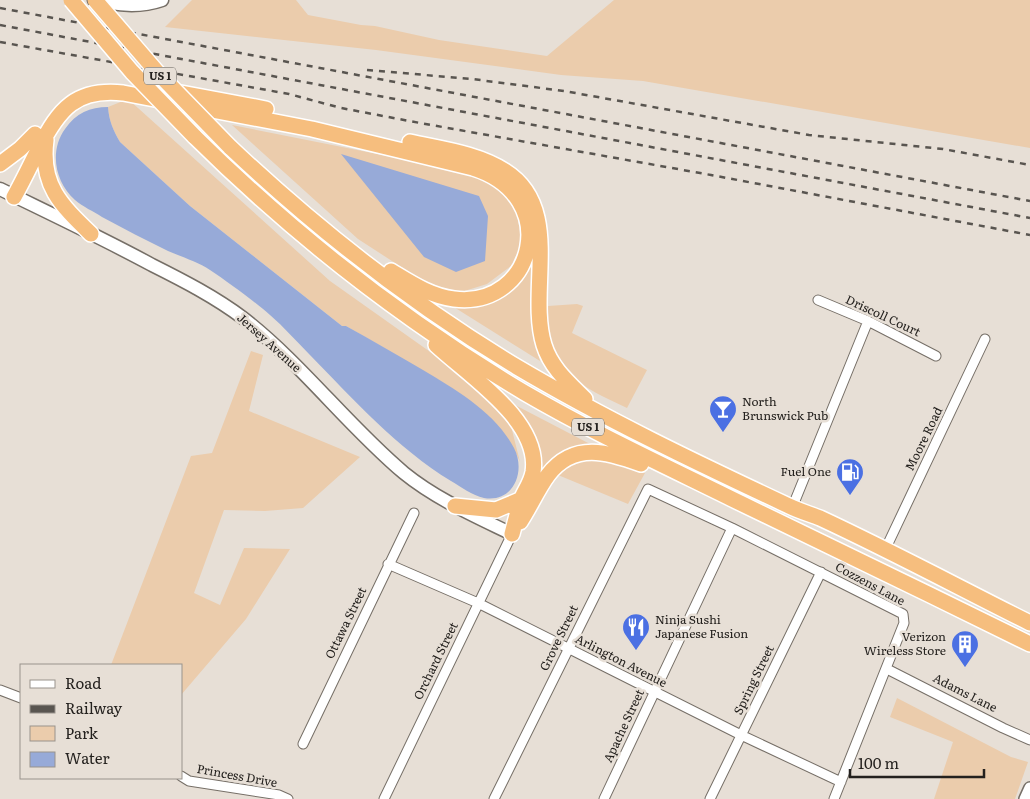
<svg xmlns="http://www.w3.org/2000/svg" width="1030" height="799" viewBox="0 0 1030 799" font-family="Literata,serif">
	<rect width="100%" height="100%" fill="#e7dfd6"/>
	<path fill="#ebccac" d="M 192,0 L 296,0 L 308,15 L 361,25 L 375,26 L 439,40 L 547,56 L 614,0 L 1030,0 L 1030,148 L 643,81 L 561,75 L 376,50 L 165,27 Z
		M 128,99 L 330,281 L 467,378 L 511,426 L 520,462 C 501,418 463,394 423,371 C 398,356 372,341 346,326 L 342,326 L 190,206 L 120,142 C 113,130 109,121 108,107 Z
		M 232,125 L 453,169 L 492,183 L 507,193 L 517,214 L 522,243 L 511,266 L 487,284 L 458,293 L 429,285 L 358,239 Z
		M 532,259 L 536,341 L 540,361 L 449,304 C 457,305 468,307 476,305 C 502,302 519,280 532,259 Z
		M 577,304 L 583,306 L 572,333 L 647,370 L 627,408 C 594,392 557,378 548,338 C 546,328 548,316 548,306 Z
		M 251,351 L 263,355 L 249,411 L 360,457 L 303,508 L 265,511 L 224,510 L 194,593 L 220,605 L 244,548 L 290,549 L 246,619 L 181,695 L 181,665 L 111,665 L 191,456 L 212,453 Z
		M 515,405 L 590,444 L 577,449 L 541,473 L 532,435 Z
		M 609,458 L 645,473 L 628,504 L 558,475 L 578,460 Z
		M 897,698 L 1011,757 L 1028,762 L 1015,799 L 934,799 L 953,742 L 890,717 Z"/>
	<path fill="#97aad8" d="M 108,107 C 109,121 113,130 120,142 L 190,206 L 342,326 L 346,326 C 372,340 397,355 423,370 C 456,390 495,412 514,448 C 526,471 514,503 484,498 C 472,495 461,487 451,481 C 397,448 353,399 309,354 C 296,341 284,327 270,315 C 254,301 228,282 210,270 C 198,262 182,257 168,251 C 146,240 124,229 102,217 C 93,211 83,207 75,200 C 55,182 49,151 65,129 C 76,113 90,107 108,107 Z
		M 341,154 L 479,196 L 488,216 L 485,261 L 456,272 L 424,257 Z"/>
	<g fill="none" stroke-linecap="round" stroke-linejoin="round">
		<g stroke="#766f67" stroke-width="11">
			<path id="minor" d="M 818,300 L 868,321 L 936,356
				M 792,508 L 868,321
				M 885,550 L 985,339
				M 388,564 L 478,603 L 741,735 L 841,782
				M 887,669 L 1003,728 L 1030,740
				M 0,690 L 21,698
				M 303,744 L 414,513
				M 181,776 L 189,781 L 279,795 L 288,799
				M 384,799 L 512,534
				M 494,799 L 648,489 L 732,528 L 903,614 L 904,623 L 834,799
				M 604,799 L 732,528
				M 710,799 L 821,572"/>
		</g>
		<g stroke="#766f67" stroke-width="14">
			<path id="tertiary" d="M 1025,799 L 1030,788"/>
		</g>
		<g stroke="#766f67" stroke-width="15">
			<path id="secondary" d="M 94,0 C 117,5 139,8 162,0
				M 0,189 C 51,214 102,238 152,265 C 184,281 215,297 243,318 C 302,364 347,425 404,473 C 436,499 475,516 512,534"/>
		</g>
		<g stroke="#fff" stroke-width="18">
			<path id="trunk" d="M 181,93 L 266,109
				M 194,136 C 294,235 404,321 525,393 C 592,432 663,465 732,499 C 831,547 931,595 1030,644
				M 46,140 C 40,185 61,205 91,234
				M 410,142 C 441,149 477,153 505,171 C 564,208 527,290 544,345 C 551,368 569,383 585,399
				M 230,147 C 318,230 414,305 517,367 C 605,419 697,463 789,506 C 799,511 810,514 820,518 C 891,551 960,588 1030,623
				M 0,164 L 20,149 L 35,134
				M 14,197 C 23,181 31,164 39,148 C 59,109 76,88 123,93 L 312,129 L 473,168 C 563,196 535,309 454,299 C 430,296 411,283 391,271
				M 436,345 C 468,375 541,421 533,472 C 531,483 525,490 521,500 C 518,511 515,523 512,534
				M 455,506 L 496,510 L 522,499
				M 520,522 C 530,507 537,490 548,475 C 574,441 608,452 641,464"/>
		</g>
		<use href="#minor" stroke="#fff" stroke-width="9"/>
		<use href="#tertiary" stroke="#fff" stroke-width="11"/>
		<use href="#secondary" stroke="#fff" stroke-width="12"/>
		<use href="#trunk" stroke="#f6be7e" stroke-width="15"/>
		<path stroke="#595550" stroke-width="2.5" stroke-dasharray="6 6" stroke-linecap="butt" d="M 0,8 L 1030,201
			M 0,25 L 1030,218
			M 0,42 L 289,94 L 341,108 L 420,123 L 711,175 L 1030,235
			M 367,70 L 472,79 L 564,91 L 809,135 L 943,149 L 1030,165"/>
		<g stroke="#fff" stroke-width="18" stroke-linecap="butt">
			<path id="trunk-bridge" d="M 71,0 L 132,72 L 194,136
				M 95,0 L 157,72 L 230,147"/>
		</g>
		<use href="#trunk-bridge" stroke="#f6be7e" stroke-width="15"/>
	</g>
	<defs>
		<g id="bar-pin" transform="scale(1.4375)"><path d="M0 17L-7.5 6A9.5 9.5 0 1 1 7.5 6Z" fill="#4b70e3" stroke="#e7dfd6"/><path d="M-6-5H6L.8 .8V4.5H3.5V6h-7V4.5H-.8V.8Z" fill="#fff"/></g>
		<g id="fuel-pin" transform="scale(1.4375)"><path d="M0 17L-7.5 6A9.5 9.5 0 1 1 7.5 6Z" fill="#4b70e3" stroke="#e7dfd6"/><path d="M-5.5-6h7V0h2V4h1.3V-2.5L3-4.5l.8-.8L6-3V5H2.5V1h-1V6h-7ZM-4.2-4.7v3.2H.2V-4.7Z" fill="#fff"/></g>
		<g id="restaurant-pin" transform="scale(1.4375)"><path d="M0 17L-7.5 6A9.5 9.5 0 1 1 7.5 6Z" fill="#4b70e3" stroke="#e7dfd6"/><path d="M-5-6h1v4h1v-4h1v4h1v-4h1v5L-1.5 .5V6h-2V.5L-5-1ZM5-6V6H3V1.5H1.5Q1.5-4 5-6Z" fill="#fff"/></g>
		<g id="building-pin" transform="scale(1.4375)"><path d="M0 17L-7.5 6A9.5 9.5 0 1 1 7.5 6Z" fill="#4b70e3" stroke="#e7dfd6"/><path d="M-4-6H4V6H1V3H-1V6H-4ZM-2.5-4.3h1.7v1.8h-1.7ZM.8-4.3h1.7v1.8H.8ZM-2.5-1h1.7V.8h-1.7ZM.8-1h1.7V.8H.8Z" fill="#fff"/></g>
	</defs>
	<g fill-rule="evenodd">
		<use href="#bar-pin" x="723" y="409"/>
		<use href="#fuel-pin" x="850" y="472"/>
		<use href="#restaurant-pin" x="636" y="627"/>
		<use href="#building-pin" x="965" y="644"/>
	</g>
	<g text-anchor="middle" stroke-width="5" stroke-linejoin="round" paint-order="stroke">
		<g fill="#e7dfd6" stroke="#5e5a55" stroke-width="1">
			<rect x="144" y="67.5" width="32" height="17" rx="4"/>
			<rect x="572" y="418.5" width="32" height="17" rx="4"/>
		</g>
		<g font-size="11" font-weight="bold" fill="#24211e">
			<text x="160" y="80">US 1</text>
			<text x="588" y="431">US 1</text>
		</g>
		<g font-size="12" fill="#24211e" stroke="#e7dfd6">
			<text transform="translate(883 316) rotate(25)" y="4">Driscoll Court</text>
			<text transform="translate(269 343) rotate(42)" y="4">Jersey Avenue</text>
			<text transform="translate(924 439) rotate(-64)" y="4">Moore Road</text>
			<text transform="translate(870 584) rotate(28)" y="4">Cozzens Lane</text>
			<text transform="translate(346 623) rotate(-64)" y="4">Ottawa Street</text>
			<text transform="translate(559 638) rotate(-64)" y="4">Grove Street</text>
			<text transform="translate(436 661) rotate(-64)" y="4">Orchard Street</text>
			<text transform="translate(621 661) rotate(27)" y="4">Arlington Avenue</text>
			<text transform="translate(754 680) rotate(-64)" y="4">Spring Street</text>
			<text transform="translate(965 693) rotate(27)" y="4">Adams Lane</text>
			<text transform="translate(624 726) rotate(-65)" y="4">Apache Street</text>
			<text transform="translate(237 776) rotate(10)" y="4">Princess Drive</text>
		</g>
		<g font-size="12" fill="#24211e" stroke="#e7dfd6" text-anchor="start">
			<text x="742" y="406">North<tspan x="742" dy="14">Brunswick Pub</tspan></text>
			<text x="831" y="476" text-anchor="end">Fuel One</text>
			<text x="655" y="624">Ninja Sushi<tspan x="655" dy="14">Japanese Fusion</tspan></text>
			<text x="946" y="641" text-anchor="end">Verizon<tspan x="946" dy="14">Wireless Store</tspan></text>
		</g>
	</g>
	<rect x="20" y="664" width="162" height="115" fill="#e7dfd6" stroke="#99938c"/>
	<rect x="30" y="680" width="25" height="8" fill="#ffffff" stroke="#99938c"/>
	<text x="65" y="689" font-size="15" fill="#24211e">Road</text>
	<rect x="30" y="705" width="25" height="8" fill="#595550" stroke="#99938c"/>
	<text x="65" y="714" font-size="15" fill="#24211e">Railway</text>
	<rect x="30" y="726" width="25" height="15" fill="#ebccac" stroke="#99938c"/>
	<text x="65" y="739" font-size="15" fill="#24211e">Park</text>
	<rect x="30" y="752" width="25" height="15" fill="#97aad8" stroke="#99938c"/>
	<text x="65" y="764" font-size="15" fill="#24211e">Water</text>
	<path d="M850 769v8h134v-8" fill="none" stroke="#24211e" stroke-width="2.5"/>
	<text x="858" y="769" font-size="15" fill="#24211e" stroke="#e7dfd6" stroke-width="4" paint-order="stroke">100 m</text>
</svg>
